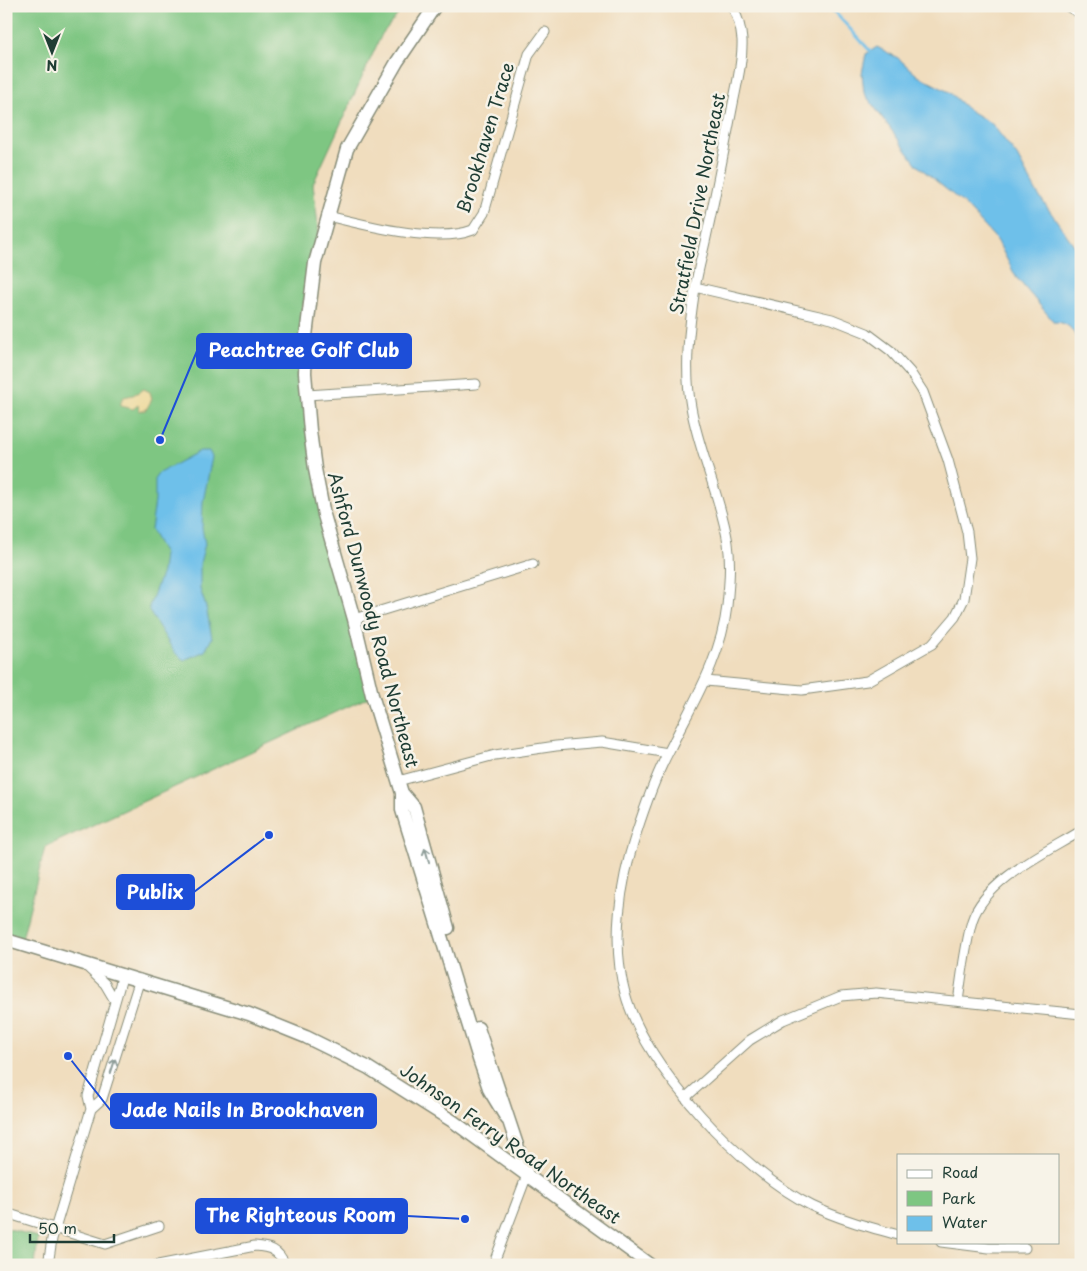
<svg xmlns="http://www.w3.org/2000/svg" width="1087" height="1271" viewBox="0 0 1087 1271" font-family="'Playpen Sans',sans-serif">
	<rect width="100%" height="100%" fill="#f7f3e8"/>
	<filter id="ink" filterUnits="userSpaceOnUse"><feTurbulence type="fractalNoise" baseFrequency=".02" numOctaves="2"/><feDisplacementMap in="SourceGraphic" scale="10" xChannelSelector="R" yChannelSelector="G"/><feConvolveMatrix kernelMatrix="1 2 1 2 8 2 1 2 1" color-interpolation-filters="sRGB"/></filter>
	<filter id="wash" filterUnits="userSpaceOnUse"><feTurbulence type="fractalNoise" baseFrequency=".0096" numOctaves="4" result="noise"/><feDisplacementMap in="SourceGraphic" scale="20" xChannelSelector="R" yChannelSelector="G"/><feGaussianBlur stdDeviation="1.12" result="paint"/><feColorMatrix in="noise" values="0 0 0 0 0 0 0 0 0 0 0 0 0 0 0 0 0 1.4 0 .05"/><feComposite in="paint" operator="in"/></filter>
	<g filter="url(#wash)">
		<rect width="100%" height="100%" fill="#f0ddbe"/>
		<path fill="#7ec682" stroke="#4e825b" d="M 6,6 L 405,6 L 382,34 L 313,184 L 319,234 L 302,310 L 304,375 L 323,506 L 369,697 L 45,847 L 20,947 L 6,944 Z
			M 6,1228 L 38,1237 L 35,1265 L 6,1265 Z"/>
		<path fill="#eeda9e" stroke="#868c69" d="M 144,389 L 150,392 L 152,399 L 146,410 L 139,411 L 138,405 L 133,409 L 121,406 L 121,401 L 124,397 L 133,395 Z"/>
		<path fill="#6ec0ea" stroke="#467e8f" d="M 877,47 L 898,58 L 918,76 L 949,92 L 967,109 L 992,124 L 1017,156 L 1037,193 L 1081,255 L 1081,358 C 1077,339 1075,322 1054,322 L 1016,277 L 997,240 L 964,204 L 918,166 L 864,93 L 862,73 L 866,54 Z
			M 200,451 L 209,451 L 212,457 L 203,502 L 202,528 L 205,544 L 200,563 L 200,589 L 206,607 L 212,638 L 205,651 L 184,660 L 175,653 L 149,611 L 149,607 L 162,572 L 164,554 L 151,530 L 155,501 L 155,478 L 159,473 Z"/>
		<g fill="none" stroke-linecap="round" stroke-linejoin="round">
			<path stroke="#6ec0ea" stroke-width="3" d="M 829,6 L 873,54"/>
		</g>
	</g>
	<g filter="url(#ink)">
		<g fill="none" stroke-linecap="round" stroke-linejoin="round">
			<g stroke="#888d79" stroke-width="11">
				<path id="street" d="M 732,6 C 738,17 741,28 742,40 C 743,62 736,87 732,109 C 724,151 716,192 707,233 C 703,252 698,270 695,288 C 689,327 684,369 691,407 C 699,453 721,497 728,543 C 731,564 729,585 727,606 C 721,659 693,702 670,749 C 656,775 645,806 636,834 C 620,883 611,943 625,993 C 645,1068 743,1172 812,1206 C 839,1219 869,1227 898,1235
					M 1067,6 L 1081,14
					M 328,216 C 365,225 437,244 473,230 L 484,213 L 529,54 L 545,32
					M 695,287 L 832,319 L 867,333 L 891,351 L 910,372 L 923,392 L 948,460 L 967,532 L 970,558 L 964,599 L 955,617 L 932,644 L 867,681 L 802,690 L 706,681
					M 307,395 L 476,384
					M 354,619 L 533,564
					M 398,781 L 495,755 L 556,746 L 602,742 L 668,753
					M 87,967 L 105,984 L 115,1001
					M 958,1001 C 962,975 965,946 972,921 C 985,880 1047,852 1081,831
					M 685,1098 L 750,1040 L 783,1020 L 841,996 L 876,993 L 1081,1014
					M 91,1109 L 102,1099 L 140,979
					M 6,1213 L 105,1244 L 159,1226
					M 941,1242 L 989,1248 L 1025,1248
					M 48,1265 L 52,1239 L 91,1109 L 88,1096 L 123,974
					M 158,1265 L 255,1246 C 270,1247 279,1250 285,1265
					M 493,1265 L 527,1175"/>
			</g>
			<g stroke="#888d79" stroke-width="15">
				<path id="secondary" d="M 435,6 L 397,62 L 347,149 L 315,263 L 306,336 L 305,373 L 310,431 L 315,469 L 324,515 L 354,619 L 372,695 L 402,793 L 402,810 L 479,1059 L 490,1091 L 507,1119
					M 402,793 L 414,807 L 448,928
					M 6,940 L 249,1014 L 306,1037 L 367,1067 L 454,1122 L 650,1265
					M 478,1028 L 527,1175"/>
			</g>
			<use href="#street" stroke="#fff" stroke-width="9"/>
			<use href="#secondary" stroke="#fff" stroke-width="12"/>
		</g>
		<defs><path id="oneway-shaft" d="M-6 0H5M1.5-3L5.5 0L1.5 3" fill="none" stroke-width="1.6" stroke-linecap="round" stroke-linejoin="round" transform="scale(1.25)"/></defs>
		<g stroke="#8f9e9a">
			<use href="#oneway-shaft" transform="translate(427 855) rotate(-106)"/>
			<use href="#oneway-shaft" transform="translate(113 1066) rotate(-72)"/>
		</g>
	</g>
	<g text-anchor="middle" stroke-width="5" stroke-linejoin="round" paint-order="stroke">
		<g font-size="18" fill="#1f3d34" stroke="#f7f3e8">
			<text transform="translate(486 138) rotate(-73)" y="6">Brookhaven Trace</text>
			<text transform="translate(698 204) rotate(-79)" y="6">Stratfield Drive Northeast</text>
			<text transform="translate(373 620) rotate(75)" y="6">Ashford Dunwoody Road Northeast</text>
			<text transform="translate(510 1144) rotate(35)" y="6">Johnson Ferry Road Northeast</text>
		</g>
	</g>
	<path fill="none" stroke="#1d4ed8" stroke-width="2" d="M160 440L197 351M269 835L194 892M68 1056L111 1111M465 1219L407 1216"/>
	<g fill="#1d4ed8" stroke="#f7f3e8" stroke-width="2">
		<circle cx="160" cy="440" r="5"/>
		<circle cx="269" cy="835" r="5"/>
		<circle cx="68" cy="1056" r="5"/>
		<circle cx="465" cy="1219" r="5"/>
	</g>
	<g fill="#1d4ed8" stroke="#1d4ed8" stroke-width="2">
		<rect x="197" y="334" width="214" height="34" rx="5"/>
		<rect x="117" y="875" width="77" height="34" rx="5"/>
		<rect x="111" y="1094" width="265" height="34" rx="5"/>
		<rect x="196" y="1199" width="211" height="34" rx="5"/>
	</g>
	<g font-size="19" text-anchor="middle" font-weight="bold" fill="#fff">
		<text x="304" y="357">Peachtree Golf Club</text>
		<text x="155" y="899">Publix</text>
		<text x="243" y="1117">Jade Nails In Brookhaven</text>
		<text x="301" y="1222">The Righteous Room</text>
	</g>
	<rect width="1087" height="1271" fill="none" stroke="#f7f3e8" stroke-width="25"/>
	<rect x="897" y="1154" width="162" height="90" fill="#f7f3e8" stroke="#a1aaa0"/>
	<rect x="907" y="1170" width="25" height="8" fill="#ffffff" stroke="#a1aaa0"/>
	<text x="942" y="1178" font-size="15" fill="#1f3d34">Road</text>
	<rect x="907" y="1191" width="25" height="15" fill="#7ec682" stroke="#a1aaa0"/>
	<text x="942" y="1204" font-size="15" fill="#1f3d34">Park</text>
	<rect x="907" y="1216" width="25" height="15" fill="#6ec0ea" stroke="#a1aaa0"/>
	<text x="942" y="1228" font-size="15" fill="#1f3d34">Water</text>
	<g transform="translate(52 52) rotate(180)" stroke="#f7f3e8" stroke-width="4" paint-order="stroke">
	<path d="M0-4L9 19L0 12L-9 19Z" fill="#1f3d34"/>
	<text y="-8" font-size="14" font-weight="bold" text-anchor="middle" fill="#1f3d34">N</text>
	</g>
	<path d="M30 1234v8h84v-8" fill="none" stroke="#1f3d34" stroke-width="2.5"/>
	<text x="38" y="1234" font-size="15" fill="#1f3d34" stroke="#f7f3e8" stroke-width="4" paint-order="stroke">50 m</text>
</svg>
